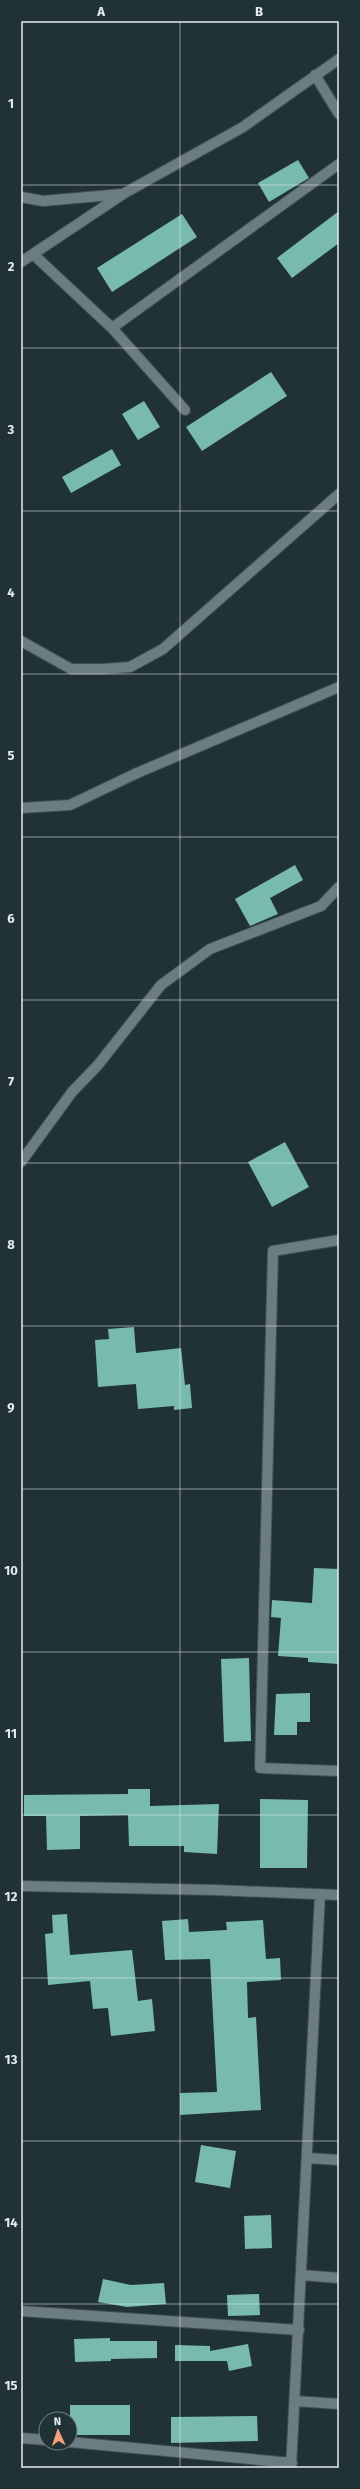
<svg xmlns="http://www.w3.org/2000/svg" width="360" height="2489" viewBox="0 0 360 2489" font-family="'Fira Sans',sans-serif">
	<rect width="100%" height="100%" fill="#213237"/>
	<path fill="#78bab0" d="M 298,160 L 309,178 L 269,202 L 258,183 Z
		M 339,211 L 339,243 L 292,278 L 277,258 Z
		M 182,214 L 197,237 L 112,292 L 97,268 Z
		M 271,372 L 287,396 L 202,451 L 186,427 Z
		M 144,401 L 160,427 L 138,440 L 122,414 Z
		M 112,449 L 121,465 L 71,493 L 62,477 Z
		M 295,865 L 303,880 L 270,898 L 278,914 L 250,926 L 235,899 Z
		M 285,1142 L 309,1187 L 272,1207 L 248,1162 Z
		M 134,1327 L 136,1353 L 181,1348 L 185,1385 L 190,1384 L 192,1408 L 174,1410 L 174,1406 L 138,1409 L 136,1384 L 98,1387 L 95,1340 L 109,1339 L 108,1329 Z
		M 314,1568 L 339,1569 L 339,1664 L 308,1662 L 308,1658 L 278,1656 L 281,1618 L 271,1617 L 272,1600 L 312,1603 Z
		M 249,1658 L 251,1741 L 224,1742 L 221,1659 Z
		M 310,1693 L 310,1722 L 297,1722 L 297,1735 L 274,1735 L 276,1694 Z
		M 128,1789 L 150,1789 L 150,1806 L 219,1804 L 217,1854 L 184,1852 L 184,1846 L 129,1846 L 128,1815 L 80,1816 L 80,1849 L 47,1850 L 46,1816 L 24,1816 L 24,1795 L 128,1794 Z
		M 260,1799 L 308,1800 L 307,1868 L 260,1868 Z
		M 67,1914 L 70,1955 L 132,1950 L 138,2001 L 152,1999 L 155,2031 L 111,2036 L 108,2008 L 93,2009 L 90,1981 L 48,1985 L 45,1934 L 53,1933 L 52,1915 Z
		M 188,1919 L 189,1932 L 227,1930 L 226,1922 L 263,1920 L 266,1959 L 280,1958 L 281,1980 L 247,1982 L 248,2018 L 256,2017 L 261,2110 L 180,2115 L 180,2093 L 217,2092 L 210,1959 L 165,1960 L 162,1921 Z
		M 201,2145 L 236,2151 L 230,2188 L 195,2182 Z
		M 271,2215 L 272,2248 L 245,2249 L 244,2216 Z
		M 103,2279 L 131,2285 L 164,2283 L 166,2304 L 127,2307 L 98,2302 Z
		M 259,2294 L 260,2315 L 228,2316 L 227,2295 Z
		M 110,2338 L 110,2341 L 157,2341 L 157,2358 L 111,2359 L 111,2361 L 75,2362 L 74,2339 Z
		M 248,2344 L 252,2366 L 229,2371 L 227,2361 L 175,2361 L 175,2345 L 210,2346 L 210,2351 Z
		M 70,2405 L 130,2405 L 130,2435 L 70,2435 Z
		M 257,2416 L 258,2441 L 171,2443 L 171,2417 Z"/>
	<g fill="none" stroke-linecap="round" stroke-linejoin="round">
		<g stroke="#425055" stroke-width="12">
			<path id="service" d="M 315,75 L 339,114
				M 21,197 L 43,201 L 122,194
				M 33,254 L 112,328 L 185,410
				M 21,262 L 123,194 L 243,127 L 339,59
				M 112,328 L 339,164
				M 137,773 L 339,687
				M 21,1162 L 72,1092 L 98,1065 L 161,985 L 210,949 L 321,906 L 339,887
				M 339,1240 L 273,1251 L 260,1768 L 339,1771
				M 21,1886 L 215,1890 L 339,1895
				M 307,2158 L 339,2160
				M 301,2275 L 339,2278
				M 21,2311 L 299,2330
				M 295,2401 L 339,2404
				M 21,2438 L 46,2440
				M 70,2442 L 292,2463
				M 291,2468 L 320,1894"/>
		</g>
		<g stroke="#425055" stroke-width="12">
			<path id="minor" d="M 21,641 L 71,669 L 103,669 L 130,667 L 163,649 L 339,494
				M 21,808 L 70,805 L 137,773"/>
		</g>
		<use href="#service" stroke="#6b7d83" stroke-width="10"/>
		<use href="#minor" stroke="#6b7d83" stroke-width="10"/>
	</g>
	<path fill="none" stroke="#e3edf1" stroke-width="1" stroke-opacity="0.55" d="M 180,21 L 180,2468M 21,185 L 339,185M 21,348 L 339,348M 21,511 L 339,511M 21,674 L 339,674M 21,837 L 339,837M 21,1000 L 339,1000M 21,1163 L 339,1163M 21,1326 L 339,1326M 21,1489 L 339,1489M 21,1652 L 339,1652M 21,1815 L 339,1815M 21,1978 L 339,1978M 21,2141 L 339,2141M 21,2304 L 339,2304"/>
	<rect width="360" height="2489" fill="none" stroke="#213237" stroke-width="44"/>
	<g transform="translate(58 2431) rotate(357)"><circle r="19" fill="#213237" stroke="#6f7d81"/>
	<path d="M0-3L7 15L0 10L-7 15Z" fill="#f1a17e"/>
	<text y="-6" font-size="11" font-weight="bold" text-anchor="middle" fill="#e3edf1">N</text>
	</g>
	<rect x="22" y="22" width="316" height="2445" fill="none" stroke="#e3edf1" stroke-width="1.5"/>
	<g font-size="13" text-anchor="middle" font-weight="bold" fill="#e3edf1">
		<text x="101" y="16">A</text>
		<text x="259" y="16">B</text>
		<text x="11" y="108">1</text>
		<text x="11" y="271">2</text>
		<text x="11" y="434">3</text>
		<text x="11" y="597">4</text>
		<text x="11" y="760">5</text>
		<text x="11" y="923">6</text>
		<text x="11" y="1086">7</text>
		<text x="11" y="1249">8</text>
		<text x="11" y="1412">9</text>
		<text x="11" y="1575">10</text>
		<text x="11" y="1738">11</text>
		<text x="11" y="1901">12</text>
		<text x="11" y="2064">13</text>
		<text x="11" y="2227">14</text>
		<text x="11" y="2390">15</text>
	</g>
</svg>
